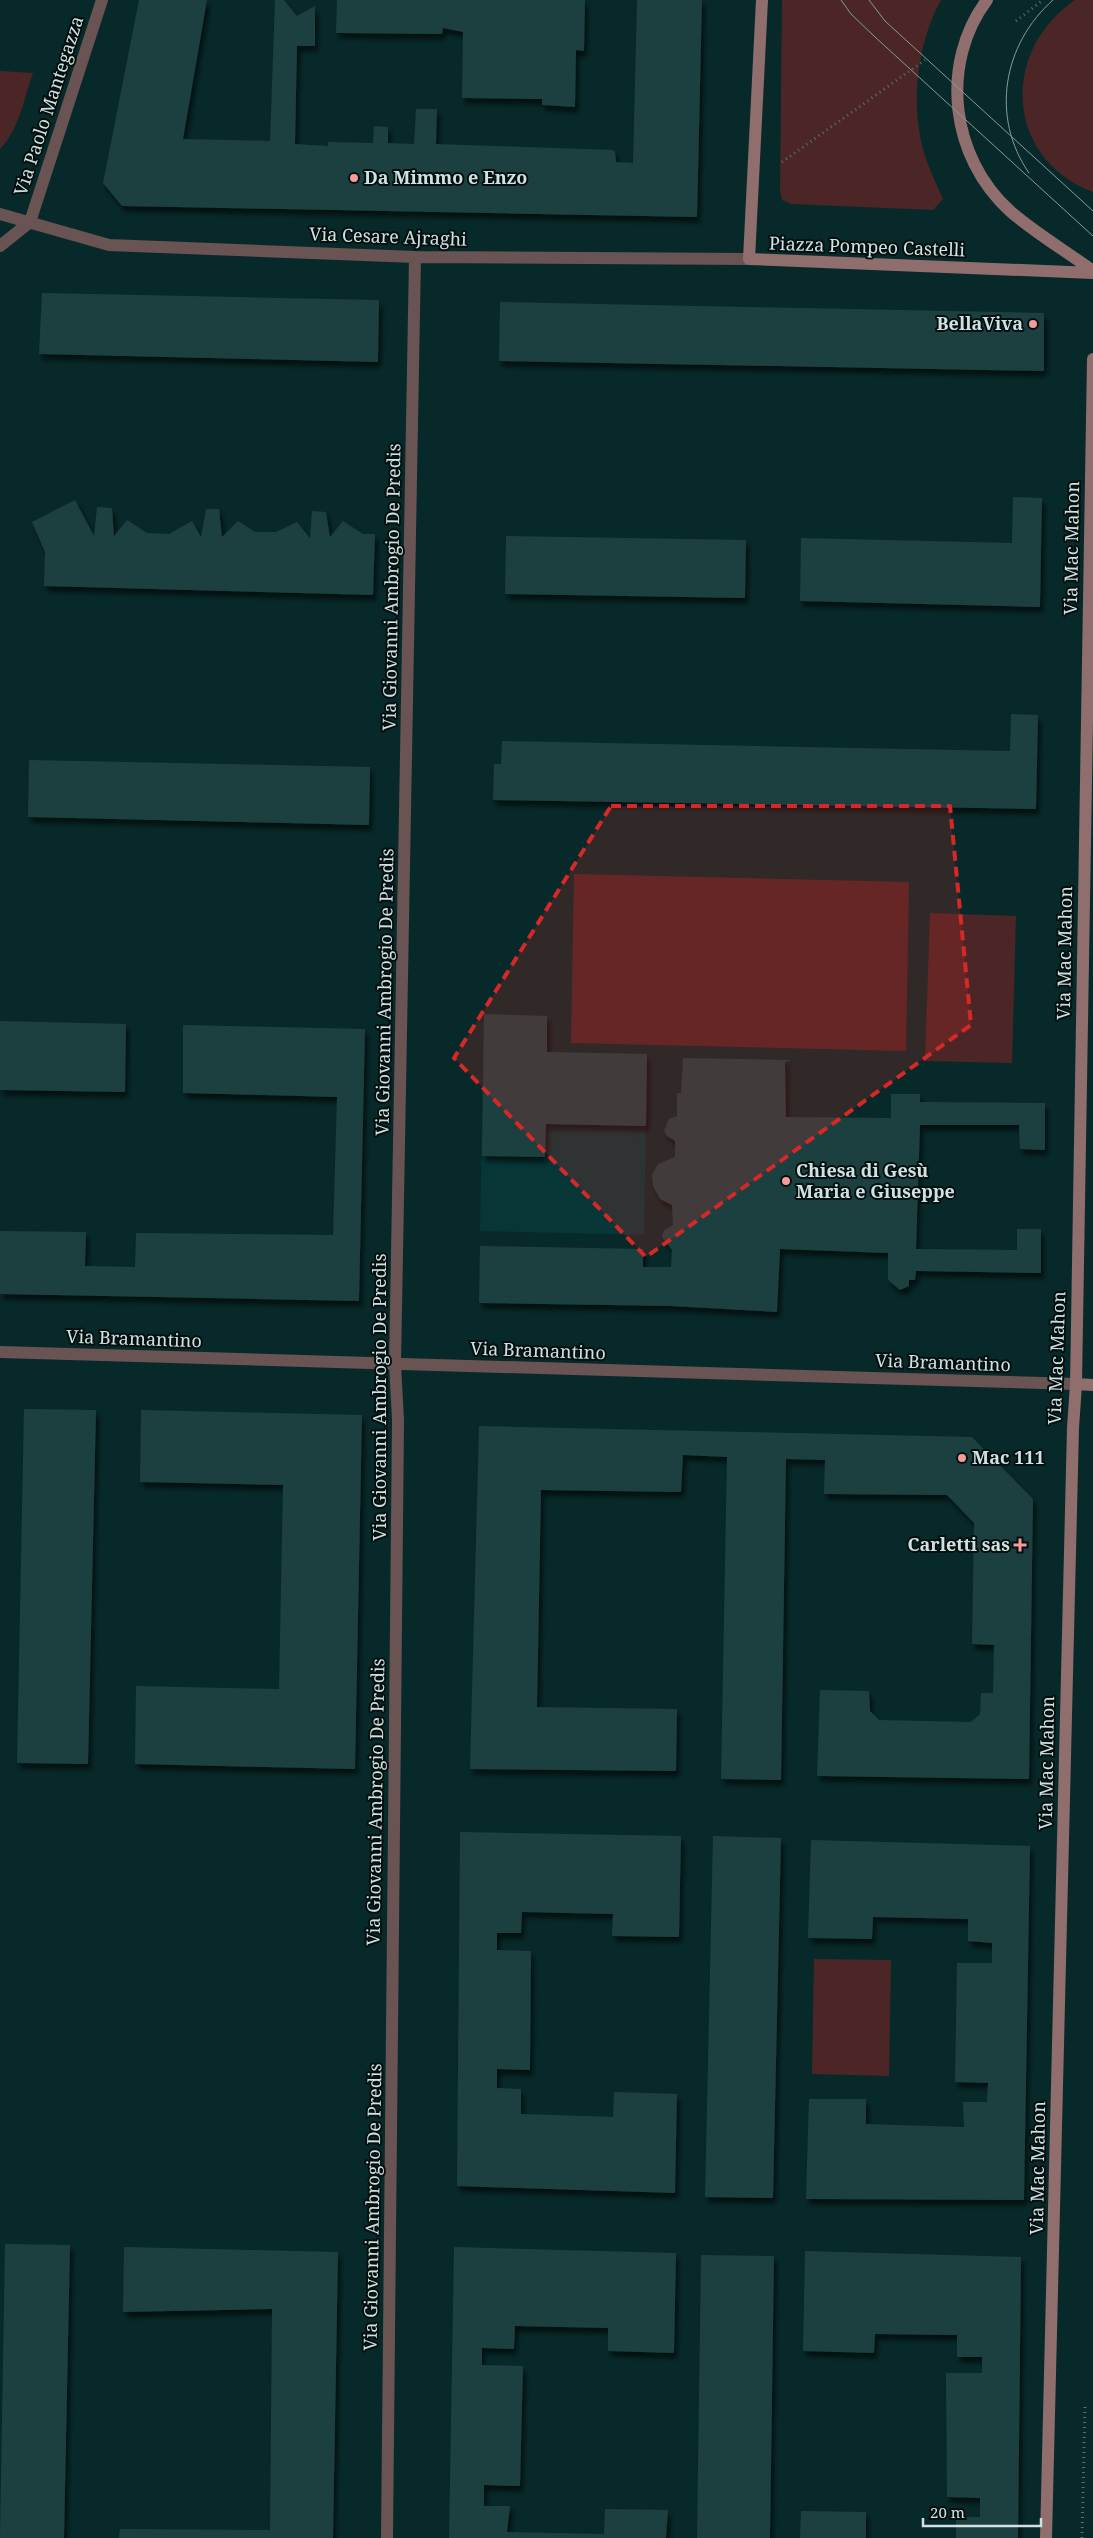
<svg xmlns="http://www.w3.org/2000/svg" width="1093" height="2538" viewBox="0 0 1093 2538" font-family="'Noto Serif',serif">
	<defs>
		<filter id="shadow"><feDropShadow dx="3" dy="5.5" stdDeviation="2.5" flood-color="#0009"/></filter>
	</defs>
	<rect width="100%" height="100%" fill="#082929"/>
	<path fill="#073636" d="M 484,1014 L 547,1016 L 547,1052 L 647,1054 L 644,1235 L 480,1231 Z"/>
	<path fill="#4c2626" d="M 782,0 L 941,0 C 917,43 910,105 924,153 C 929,168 936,184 943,199 L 933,210 L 791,204 L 782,200 L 780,191 Z
		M 1075,0 L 1093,0 L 1093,192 C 1005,159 1000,51 1075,0 Z
		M 0,71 L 33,73 C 24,98 19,130 0,149 Z
		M 574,874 L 909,882 L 906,1051 L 571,1043 Z
		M 930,913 L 1016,916 L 1012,1063 L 925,1061 Z
		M 814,1959 L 891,1960 L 889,2076 L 812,2074 Z"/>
	<path fill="#1f3f3f" filter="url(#shadow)" d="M 139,0 L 207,0 L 183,139 L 270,141 L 275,0 L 284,0 L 297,16 L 315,6 L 315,46 L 297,46 L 295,144 L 328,146 L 328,142 L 373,143 L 374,126 L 388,127 L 388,143 L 414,144 L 416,109 L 437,109 L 436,144 L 613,150 L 615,152 L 616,162 L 633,163 L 637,0 L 702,0 L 697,217 L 122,206 L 103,183 Z
		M 337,0 L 585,0 L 584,51 L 576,50 L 575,107 L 542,105 L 542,99 L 462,98 L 463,32 L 443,28 L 442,34 L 336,33 Z
		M 42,293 L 379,300 L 378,362 L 39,354 Z
		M 500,302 L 1044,313 L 1044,371 L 499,361 Z
		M 1013,497 L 1042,498 L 1040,607 L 800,601 L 801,538 L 1012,543 Z
		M 75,500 L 94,536 L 97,507 L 112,508 L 114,536 L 127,520 L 147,533 L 169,534 L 192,521 L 201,537 L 206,509 L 219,509 L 222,537 L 238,521 L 255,532 L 276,532 L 297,522 L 310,538 L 312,511 L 326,512 L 330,537 L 343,521 L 363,534 L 375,534 L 373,595 L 44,586 L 45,552 L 32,522 Z
		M 506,536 L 746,540 L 745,598 L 505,594 Z
		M 1011,714 L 1038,715 L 1036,809 L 493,800 L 494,764 L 501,764 L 502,741 L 1010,751 Z
		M 29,760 L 370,767 L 369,825 L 28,817 Z
		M 484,1014 L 547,1016 L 547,1052 L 647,1054 L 646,1126 L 546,1124 L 545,1157 L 482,1156 Z
		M 0,1021 L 126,1024 L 125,1092 L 0,1090 Z
		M 183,1025 L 365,1029 L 359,1301 L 0,1294 L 0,1231 L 86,1232 L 85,1266 L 135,1267 L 136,1233 L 333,1235 L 337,1097 L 183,1093 Z
		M 683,1058 L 792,1060 L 785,1062 L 786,1117 L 891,1118 L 891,1094 L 920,1094 L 920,1102 L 1045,1103 L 1045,1150 L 1020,1149 L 1019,1125 L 920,1125 L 916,1249 L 1017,1250 L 1017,1229 L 1041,1229 L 1041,1273 L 916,1271 L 915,1280 L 909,1280 L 909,1286 L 900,1290 L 888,1280 L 888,1253 L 780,1249 L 777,1312 L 670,1306 L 479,1303 L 480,1246 L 643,1249 L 643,1267 L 671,1267 L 672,1250 L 662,1237 L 664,1230 L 673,1225 L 672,1205 L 660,1199 L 653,1186 L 652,1175 L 658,1164 L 675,1157 L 675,1141 L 667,1136 L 664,1131 L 669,1119 L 677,1116 L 677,1093 L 681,1093 Z
		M 24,1409 L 96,1410 L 88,1764 L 17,1763 Z
		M 141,1410 L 362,1415 L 355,1769 L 135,1764 L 136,1686 L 279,1689 L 283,1485 L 140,1482 Z
		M 479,1426 L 972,1437 L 1033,1499 L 1029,1779 L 817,1776 L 820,1690 L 869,1691 L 870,1711 L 879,1720 L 971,1722 L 980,1714 L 981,1693 L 993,1693 L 994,1645 L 972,1644 L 974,1523 L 947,1495 L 824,1494 L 825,1460 L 786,1459 L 781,1780 L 721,1779 L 727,1457 L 683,1455 L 681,1492 L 541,1490 L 537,1707 L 677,1709 L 676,1771 L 470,1769 Z
		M 460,1832 L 681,1836 L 679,1937 L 612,1936 L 613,1914 L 522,1912 L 521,1933 L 497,1933 L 497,1950 L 531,1951 L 530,2070 L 497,2069 L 497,2088 L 521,2089 L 521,2114 L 555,2115 L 613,2117 L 614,2092 L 677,2094 L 675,2193 L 457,2186 Z
		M 713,1836 L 781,1838 L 773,2198 L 705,2197 Z
		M 811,1840 L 1030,1846 L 1024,2200 L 806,2199 L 809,2099 L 866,2099 L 866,2124 L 964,2127 L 963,2102 L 987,2102 L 988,2083 L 955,2082 L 957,1963 L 992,1963 L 992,1943 L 968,1941 L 968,1919 L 873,1917 L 872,1939 L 808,1938 Z
		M 5,2244 L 70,2245 L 64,2538 L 0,2538 Z
		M 124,2247 L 338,2252 L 333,2538 L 119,2538 L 120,2529 L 270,2530 L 272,2309 L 123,2312 Z
		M 454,2247 L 676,2253 L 674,2353 L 608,2351 L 608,2328 L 515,2326 L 514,2349 L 482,2348 L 482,2365 L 523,2366 L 520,2486 L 484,2485 L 484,2506 L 510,2506 L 507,2532 L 604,2534 L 605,2509 L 668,2510 L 666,2538 L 449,2538 Z
		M 805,2251 L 1021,2257 L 1018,2538 L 956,2538 L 956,2517 L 980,2517 L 980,2498 L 947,2497 L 946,2373 L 982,2373 L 982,2357 L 957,2357 L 957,2335 L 875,2334 L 874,2353 L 803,2351 Z
		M 701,2255 L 774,2256 L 770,2538 L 697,2538 Z
		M 801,2511 L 866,2512 L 866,2538 L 800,2538 Z"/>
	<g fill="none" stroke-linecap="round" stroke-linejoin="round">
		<path stroke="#577272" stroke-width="3" stroke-dasharray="1 4" stroke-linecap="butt" d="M 1016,21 L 1043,0
			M 782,162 L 925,60
			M 1082,2538 L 1085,2405"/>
		<path stroke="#695453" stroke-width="12" d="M 0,214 L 109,245 L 415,257 L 749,259
			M 30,222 L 102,0
			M 0,246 L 30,222
			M 0,1352 L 1076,1384
			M 387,2538 L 398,1420 L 395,1364 L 415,257"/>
		<path stroke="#906e6d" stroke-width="12" d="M 762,0 L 749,259 L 1093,273
			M 987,0 C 939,64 951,158 1010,211 C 1035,233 1066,251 1093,271
			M 1076,1384 L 1093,1385
			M 1046,2538 L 1073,1428 L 1076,1384 L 1093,359"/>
		<path stroke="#849b9b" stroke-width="1" d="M 841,0 L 851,14 L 875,37 L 1093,236
			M 869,0 L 885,21 L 1093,211
			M 1029,173 C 990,117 1003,44 1053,0"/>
	</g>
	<path fill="#d62828" fill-opacity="0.2" stroke="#d62828" stroke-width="4" stroke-dasharray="10 6" stroke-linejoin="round" d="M 611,806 L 950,806 L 971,1025 L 646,1257 L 454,1058 Z"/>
	<g fill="#f59b99" stroke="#040f0f" stroke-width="2">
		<circle cx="354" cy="178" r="5"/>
		<circle cx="1033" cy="324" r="5"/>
		<circle cx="786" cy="1181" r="5"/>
		<circle cx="962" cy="1458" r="5"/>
		<path d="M1017.5 1537.5h5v5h5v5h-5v5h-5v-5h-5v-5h5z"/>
	</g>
	<g text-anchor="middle" stroke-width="4" stroke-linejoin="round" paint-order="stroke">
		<g font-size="18" fill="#d0e1e1" stroke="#040f0f">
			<text transform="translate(49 106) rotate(-72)" y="6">Via Paolo Mantegazza</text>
			<text transform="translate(388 237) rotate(2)" y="6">Via Cesare Ajraghi</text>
			<text transform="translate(867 247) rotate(2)" y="6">Piazza Pompeo Castelli</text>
			<text transform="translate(1072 548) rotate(-89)" y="6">Via Mac Mahon</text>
			<text transform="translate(392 587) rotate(-89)" y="6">Via Giovanni Ambrogio De Predis</text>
			<text transform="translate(1065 953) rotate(-89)" y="6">Via Mac Mahon</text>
			<text transform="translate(385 992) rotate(-89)" y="6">Via Giovanni Ambrogio De Predis</text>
			<text transform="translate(134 1339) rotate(2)" y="6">Via Bramantino</text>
			<text transform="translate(538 1351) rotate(2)" y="6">Via Bramantino</text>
			<text transform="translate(1057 1358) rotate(-88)" y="6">Via Mac Mahon</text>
			<text transform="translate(943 1363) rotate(2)" y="6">Via Bramantino</text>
			<text transform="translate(380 1397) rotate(-90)" y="6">Via Giovanni Ambrogio De Predis</text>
			<text transform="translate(1047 1763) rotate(-89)" y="6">Via Mac Mahon</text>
			<text transform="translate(376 1802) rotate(-89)" y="6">Via Giovanni Ambrogio De Predis</text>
			<text transform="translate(1038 2168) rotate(-89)" y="6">Via Mac Mahon</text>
			<text transform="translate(373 2207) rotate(-89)" y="6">Via Giovanni Ambrogio De Predis</text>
		</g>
		<g font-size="18" font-weight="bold" fill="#d0e1e1" stroke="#040f0f" text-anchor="start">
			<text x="364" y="184">Da Mimmo e Enzo</text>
			<text x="1023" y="330" text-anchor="end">BellaViva</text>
			<text x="796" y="1177">Chiesa di Gesù<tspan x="796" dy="21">Maria e Giuseppe</tspan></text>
			<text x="972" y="1464">Mac 111</text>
			<text x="1010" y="1551" text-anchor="end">Carletti sas</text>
		</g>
	</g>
	<path d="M923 2518v8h118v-8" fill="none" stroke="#d0e1e1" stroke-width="2.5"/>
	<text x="930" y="2518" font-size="15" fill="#d0e1e1" stroke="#040f0f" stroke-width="4" paint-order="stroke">20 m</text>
</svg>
